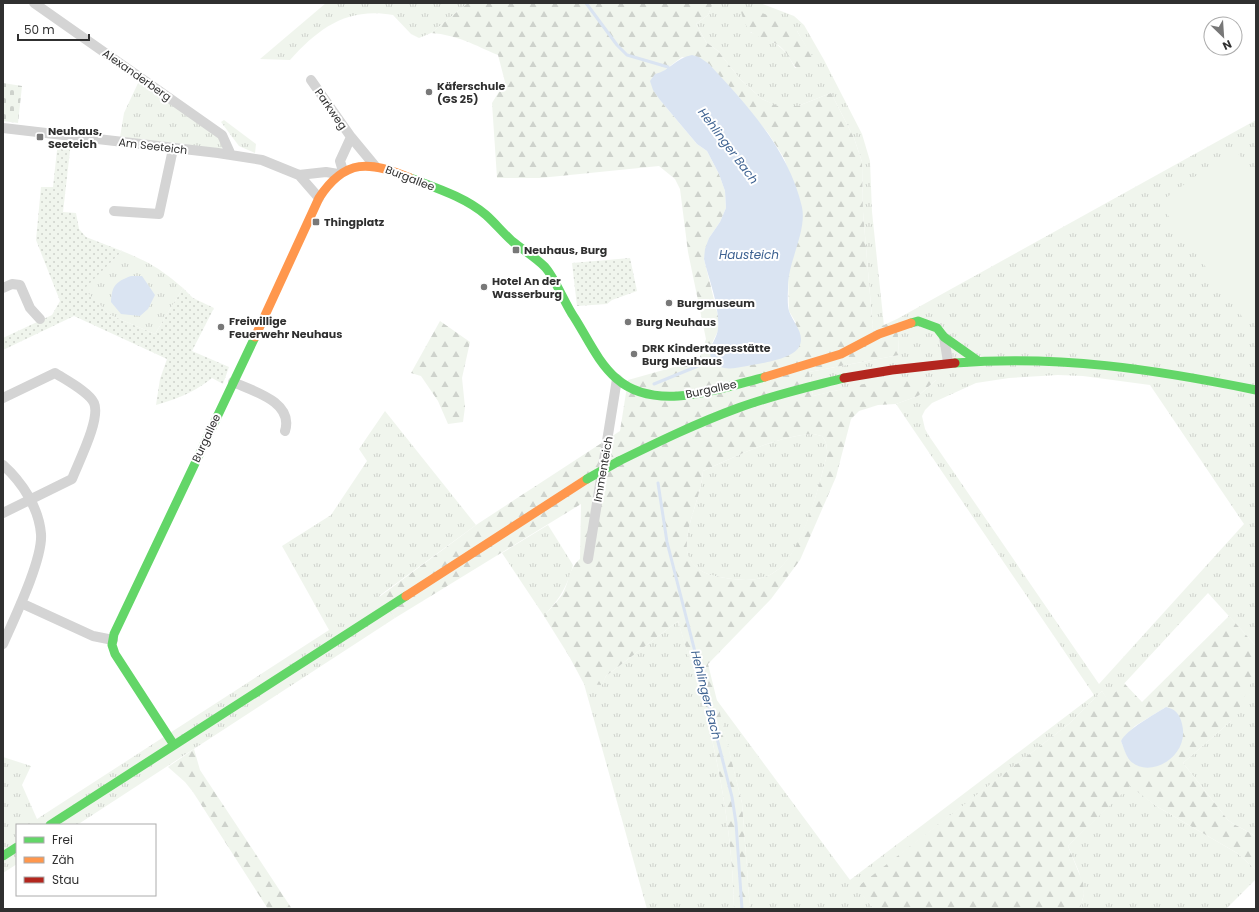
<svg xmlns="http://www.w3.org/2000/svg" width="1259" height="912" viewBox="0 0 1259 912" font-family="Poppins,sans-serif">
	<defs>
		<pattern id="grass-tufts" width="24" height="20" patternUnits="userSpaceOnUse"><rect width="24" height="20" fill="#f0f5ed"/><path d="M3 7l-1-3M5 7V3M7 7l1-3M15 17l-1-3M17 17v-4M19 17l1-3" fill="none" stroke="#ced2cc"/></pattern>
		<pattern id="forest-firs" width="22" height="20" patternUnits="userSpaceOnUse"><rect width="22" height="20" fill="#f0f5ed"/><path d="M5 1l3.5 6h-7zM16 11l3.5 6h-7z" fill="#ced2cc"/></pattern>
		<pattern id="cemetery-stones" width="16" height="16" patternUnits="userSpaceOnUse"><rect width="16" height="16" fill="#f0f5ed"/><path d="M2 7V4a2 2 0 0 1 4 0v3zM10 15v-3a2 2 0 0 1 4 0v3z" fill="#ced2cc"/></pattern>
		<pattern id="park-dots" width="8" height="8" patternUnits="userSpaceOnUse"><rect width="8" height="8" fill="#f0f5ed"/><path d="M2 2h.1M6 6h.1" fill="none" stroke="#ced2cc" stroke-width="1.8" stroke-linecap="round"/></pattern>
	</defs>
	<rect width="100%" height="100%" fill="#fff"/>
	<path fill="url(#grass-tufts)" fill-rule="evenodd" d="M 326,3 L 468,3 L 431,33 L 419,38 L 411,34 L 393,15 C 347,7 319,28 290,60 L 260,59 Z
		M 713,3 L 760,3 L 794,16 L 804,25 L 824,60 L 862,134 L 870,161 L 872,212 L 884,326 L 873,330 L 863,212 L 862,162 L 854,138 L 831,93 L 798,106 L 777,106 L 762,99 L 740,79 L 718,51 L 706,42 L 696,24 L 708,15 ZM 797,31 L 816,64 L 795,68 C 783,43 774,43 750,32 Z
		M 139,81 L 222,140 L 222,149 L 120,137 L 124,113 Z
		M 224,120 L 256,144 L 255,153 L 239,146 L 221,122 Z
		M 1256,120 L 1256,646 L 1208,593 L 1108,701 L 1102,691 L 1070,723 L 857,888 L 874,909 L 750,909 L 742,803 L 716,699 L 850,880 L 1094,695 L 896,404 L 918,396 L 936,380 L 843,389 L 813,396 L 809,372 L 899,355 L 897,319 ZM 1058,375 L 1083,376 L 1150,385 L 1244,524 L 1099,684 L 929,436 L 925,429 L 922,416 L 925,410 L 932,403 L 976,383 L 1009,378 Z
		M 122,251 C 149,262 161,269 183,288 L 155,334 L 110,315 L 83,289 Z
		M 385,411 L 476,525 L 379,596 L 395,618 L 77,825 L 17,825 L 17,864 L 3,873 L 3,757 L 31,766 L 22,785 L 37,819 L 329,630 L 282,546 L 331,515 L 367,461 L 359,449 Z
		M 813,434 L 822,436 C 825,440 827,444 827,450 C 828,456 824,464 823,470 C 816,498 800,555 776,571 C 759,584 735,580 715,576 C 703,574 688,564 687,551 C 685,523 701,499 703,471 C 736,456 777,436 813,434 Z
		M 548,525 L 573,565 C 567,588 559,599 544,616 L 502,553 Z
		M 678,621 C 690,661 704,702 713,744 C 725,798 733,853 734,909 L 647,909 L 584,684 L 602,684 L 606,676 Z
		M 1256,671 L 1256,837 C 1247,830 1237,827 1228,820 L 1183,763 L 1230,722 Z
		M 1130,785 L 1156,806 L 1237,853 L 1256,870 L 1256,879 L 1226,909 L 1080,909 L 1084,894 L 1079,872 L 1068,846 Z"/>
	<path fill="url(#forest-firs)" fill-rule="evenodd" d="M 468,3 L 713,3 L 708,15 L 696,24 L 706,42 L 718,51 L 740,79 L 762,99 L 778,106 L 798,106 L 831,93 L 854,138 L 862,162 L 863,212 L 873,330 L 897,319 L 899,355 L 809,372 L 813,396 C 852,387 896,373 937,379 L 918,396 L 896,404 L 878,405 L 859,411 L 851,419 L 836,477 L 800,560 L 771,599 L 708,664 L 742,803 L 750,909 L 734,909 C 733,853 725,798 713,744 C 704,703 690,662 678,621 L 606,676 L 602,685 L 584,684 L 569,656 L 544,616 C 550,609 557,602 562,595 C 570,581 568,569 580,559 L 581,504 L 395,618 L 379,597 L 476,525 L 620,431 L 628,380 L 699,360 L 706,339 L 688,252 L 680,189 L 675,179 L 659,166 L 540,178 L 497,178 L 492,103 L 505,82 L 498,55 C 474,45 458,35 431,33 ZM 682,57 L 709,64 L 768,133 L 784,158 L 802,208 L 799,236 L 788,275 L 789,311 L 796,323 L 712,343 L 718,331 L 718,316 L 704,259 L 709,238 L 720,222 L 726,208 L 725,191 L 719,174 L 707,151 L 697,144 L 660,100 L 655,74 L 661,73 ZM 813,434 L 822,436 C 825,440 827,444 827,450 C 828,456 824,464 823,470 C 816,498 799,555 776,571 C 759,584 735,580 715,576 C 703,574 689,564 687,551 C 685,523 701,499 703,471 C 736,456 777,436 813,434 Z
		M 740,5 L 789,23 L 797,31 L 817,64 L 803,72 C 790,66 790,53 778,45 C 770,40 756,38 750,31 C 744,24 741,14 740,5 Z
		M 440,321 L 470,342 L 462,378 L 465,407 L 463,422 L 448,424 L 438,401 L 421,376 L 411,373 Z
		M 1229,616 L 1256,646 L 1256,671 L 1238,711 L 1230,722 L 1183,763 L 1228,820 C 1237,827 1247,830 1256,837 L 1256,870 L 1237,853 L 1156,806 L 1130,786 L 1068,846 L 1083,883 L 1084,894 L 1080,909 L 874,909 L 856,888 L 1070,723 L 1102,691 L 1108,700 L 1124,683 L 1142,702 ZM 1166,707 L 1128,758 L 1121,741 L 1135,726 Z
		M 194,749 L 200,770 L 292,909 L 268,909 L 193,792 L 185,782 L 168,767 Z"/>
	<path fill="url(#cemetery-stones)" d="M 3,83 L 22,86 L 18,123 L 3,121 Z"/>
	<path fill="url(#park-dots)" d="M 58,141 L 71,142 L 63,212 L 76,213 L 79,229 L 86,237 L 122,251 L 84,289 L 110,315 L 155,334 L 183,288 L 193,298 L 214,308 L 192,351 L 229,367 L 223,384 L 212,378 C 193,393 179,398 156,405 L 160,379 L 167,359 L 74,316 L 3,350 L 3,338 L 52,315 L 60,301 L 36,240 L 41,187 L 53,187 Z
		M 630,258 L 637,291 L 612,300 L 607,304 L 577,306 L 572,263 Z"/>
	<path fill="#f0f5ed" d="M 1234,148 L 1256,177 L 1256,314 L 1246,322 L 1159,203 Z"/>
	<path fill="#dae4f2" d="M 692,55 L 699,57 L 709,64 C 748,106 789,150 802,207 C 807,232 788,261 788,287 C 788,294 787,304 789,311 C 793,323 806,334 799,347 C 791,360 761,363 747,366 C 735,368 721,372 713,361 C 705,350 717,340 718,329 C 720,306 709,281 704,259 L 705,249 L 709,238 L 720,222 L 726,208 L 725,191 L 719,174 L 707,151 L 697,144 L 660,100 L 653,90 L 650,81 L 655,74 C 669,71 676,58 692,55 Z
		M 131,276 L 142,276 L 155,295 L 148,309 L 140,316 L 121,314 L 111,302 C 112,286 115,282 131,276 Z
		M 1166,707 C 1175,709 1180,714 1182,724 C 1191,758 1145,782 1128,758 C 1125,753 1123,746 1121,741 C 1126,730 1155,714 1166,707 Z"/>
	<g fill="none" stroke-linecap="round" stroke-linejoin="round">
		<path stroke="#dae4f2" stroke-width="3" d="M 586,3 L 617,45 L 627,55 L 668,67 L 669,69
			M 654,384 L 715,359
			M 658,483 L 667,542 L 732,797 L 736,823 L 742,909"/>
		<path stroke="#d4d4d4" stroke-width="10" d="M 34,3 L 222,135 L 231,155
			M 311,80 L 351,137 L 340,161 L 343,171
			M 3,128 L 218,153 L 262,160 L 299,175 L 319,198
			M 351,137 L 375,166
			M 299,175 L 326,172 L 338,174
			M 114,211 L 159,214 L 173,149
			M 3,288 L 12,284 L 20,285 L 30,308 L 40,319
			M 944,337 L 948,362
			M 233,382 C 253,391 294,402 285,431
			M 3,398 L 55,373 C 66,380 89,392 94,403 C 101,419 78,463 72,479 L 3,513
			M 3,465 C 22,482 39,508 41,534 C 43,559 14,619 3,644
			M 588,559 L 617,379
			M 21,603 L 93,636 L 113,640"/>
		<path stroke="#63d668" stroke-width="9" d="M 410,178 C 436,188 465,197 486,215 C 495,223 503,233 512,241 C 523,250 535,257 545,267 C 555,278 565,304 574,317 C 587,337 598,363 617,379 C 656,413 721,388 765,377
			M 911,323 L 918,321 L 937,328 L 944,337 L 978,361
			M 955,363 C 1060,355 1153,369 1256,390
			M 619,461 C 658,442 697,423 738,408 C 773,395 809,387 844,378
			M 174,745 L 115,654 L 112,645 L 114,634 L 255,337
			M 50,825 L 406,596
			M 3,856 L 17,847"/>
		<path stroke="#ff974d" stroke-width="9" d="M 255,337 L 319,198 C 345,158 370,161 410,178
			M 765,377 L 841,354 L 879,334 L 911,323
			M 406,596 L 587,479"/>
		<path stroke="#b3261e" stroke-width="9" d="M 844,378 L 892,370 L 955,363"/>
		<path stroke="#63d668" stroke-width="9" d="M 587,479 L 619,461"/>
	</g>
	<g fill="#787878" stroke="#fff" stroke-width="1.5">
		<circle cx="429" cy="92" r="4"/>
		<rect x="36" y="133" width="8" height="8" rx="2"/>
		<rect x="312" y="218" width="8" height="8" rx="2"/>
		<rect x="512" y="246" width="8" height="8" rx="2"/>
		<circle cx="484" cy="287" r="4"/>
		<circle cx="669" cy="303" r="4"/>
		<circle cx="628" cy="322" r="4"/>
		<circle cx="221" cy="327" r="4"/>
		<circle cx="634" cy="354" r="4"/>
	</g>
	<g text-anchor="middle" stroke-width="4" stroke-linejoin="round" paint-order="stroke">
		<g font-size="11" fill="#303030" stroke="#fff">
			<text transform="translate(137 75) rotate(35)" y="4">Alexanderberg</text>
			<text transform="translate(331 109) rotate(55)" y="4">Parkweg</text>
			<text transform="translate(153 146) rotate(7)" y="4">Am Seeteich</text>
			<text transform="translate(410 178) rotate(21)" y="4">Burgallee</text>
			<text transform="translate(711 389) rotate(-12)" y="4">Burgallee</text>
			<text transform="translate(206 438) rotate(-65)" y="4">Burgallee</text>
			<text transform="translate(603 469) rotate(-80)" y="4">Immenteich</text>
		</g>
		<g font-size="11" font-weight="bold" fill="#303030" stroke="#fff" text-anchor="start">
			<text x="437" y="90">Käferschule<tspan x="437" dy="13">(GS 25)</tspan></text>
			<text x="48" y="135">Neuhaus,<tspan x="48" dy="13">Seeteich</tspan></text>
			<text x="324" y="226">Thingplatz</text>
			<text x="524" y="254">Neuhaus, Burg</text>
			<text x="492" y="285">Hotel An der<tspan x="492" dy="13">Wasserburg</tspan></text>
			<text x="677" y="307">Burgmuseum</text>
			<text x="229" y="325">Freiwillige<tspan x="229" dy="13">Feuerwehr Neuhaus</tspan></text>
			<text x="636" y="326">Burg Neuhaus</text>
			<text x="642" y="352">DRK Kindertagesstätte<tspan x="642" dy="13">Burg Neuhaus</tspan></text>
		</g>
		<g font-size="12" font-style="italic" fill="#3e6291" stroke="#fff">
			<text transform="translate(728 146) rotate(53)" y="4">Hehlinger Bach</text>
			<text x="749" y="259">Hausteich</text>
			<text transform="translate(706 695) rotate(76)" y="4">Hehlinger Bach</text>
		</g>
	</g>
	<rect width="1259" height="912" fill="none" stroke="#303030" stroke-width="8"/>
	<rect x="16" y="824" width="140" height="72" fill="#ffffff" stroke="#acacac"/>
	<rect x="24" y="837" width="20" height="6" fill="#63d668" stroke="#acacac"/>
	<text x="52" y="844" font-size="12" fill="#303030">Frei</text>
	<rect x="24" y="857" width="20" height="6" fill="#ff974d" stroke="#acacac"/>
	<text x="52" y="864" font-size="12" fill="#303030">Zäh</text>
	<rect x="24" y="877" width="20" height="6" fill="#b3261e" stroke="#acacac"/>
	<text x="52" y="884" font-size="12" fill="#303030">Stau</text>
	<g transform="translate(1223 36) rotate(155)"><circle r="19" fill="#ffffff" stroke="#acacac"/>
	<path d="M0-3L7 15L0 10L-7 15Z" fill="#787878"/>
	<text y="-6" font-size="11" font-weight="bold" text-anchor="middle" fill="#303030">N</text>
	</g>
	<path d="M18 34v6h71v-6" fill="none" stroke="#303030" stroke-width="2"/>
	<text x="24" y="34" font-size="12" fill="#303030" stroke="#ffffff" stroke-width="3" paint-order="stroke">50 m</text>
</svg>
